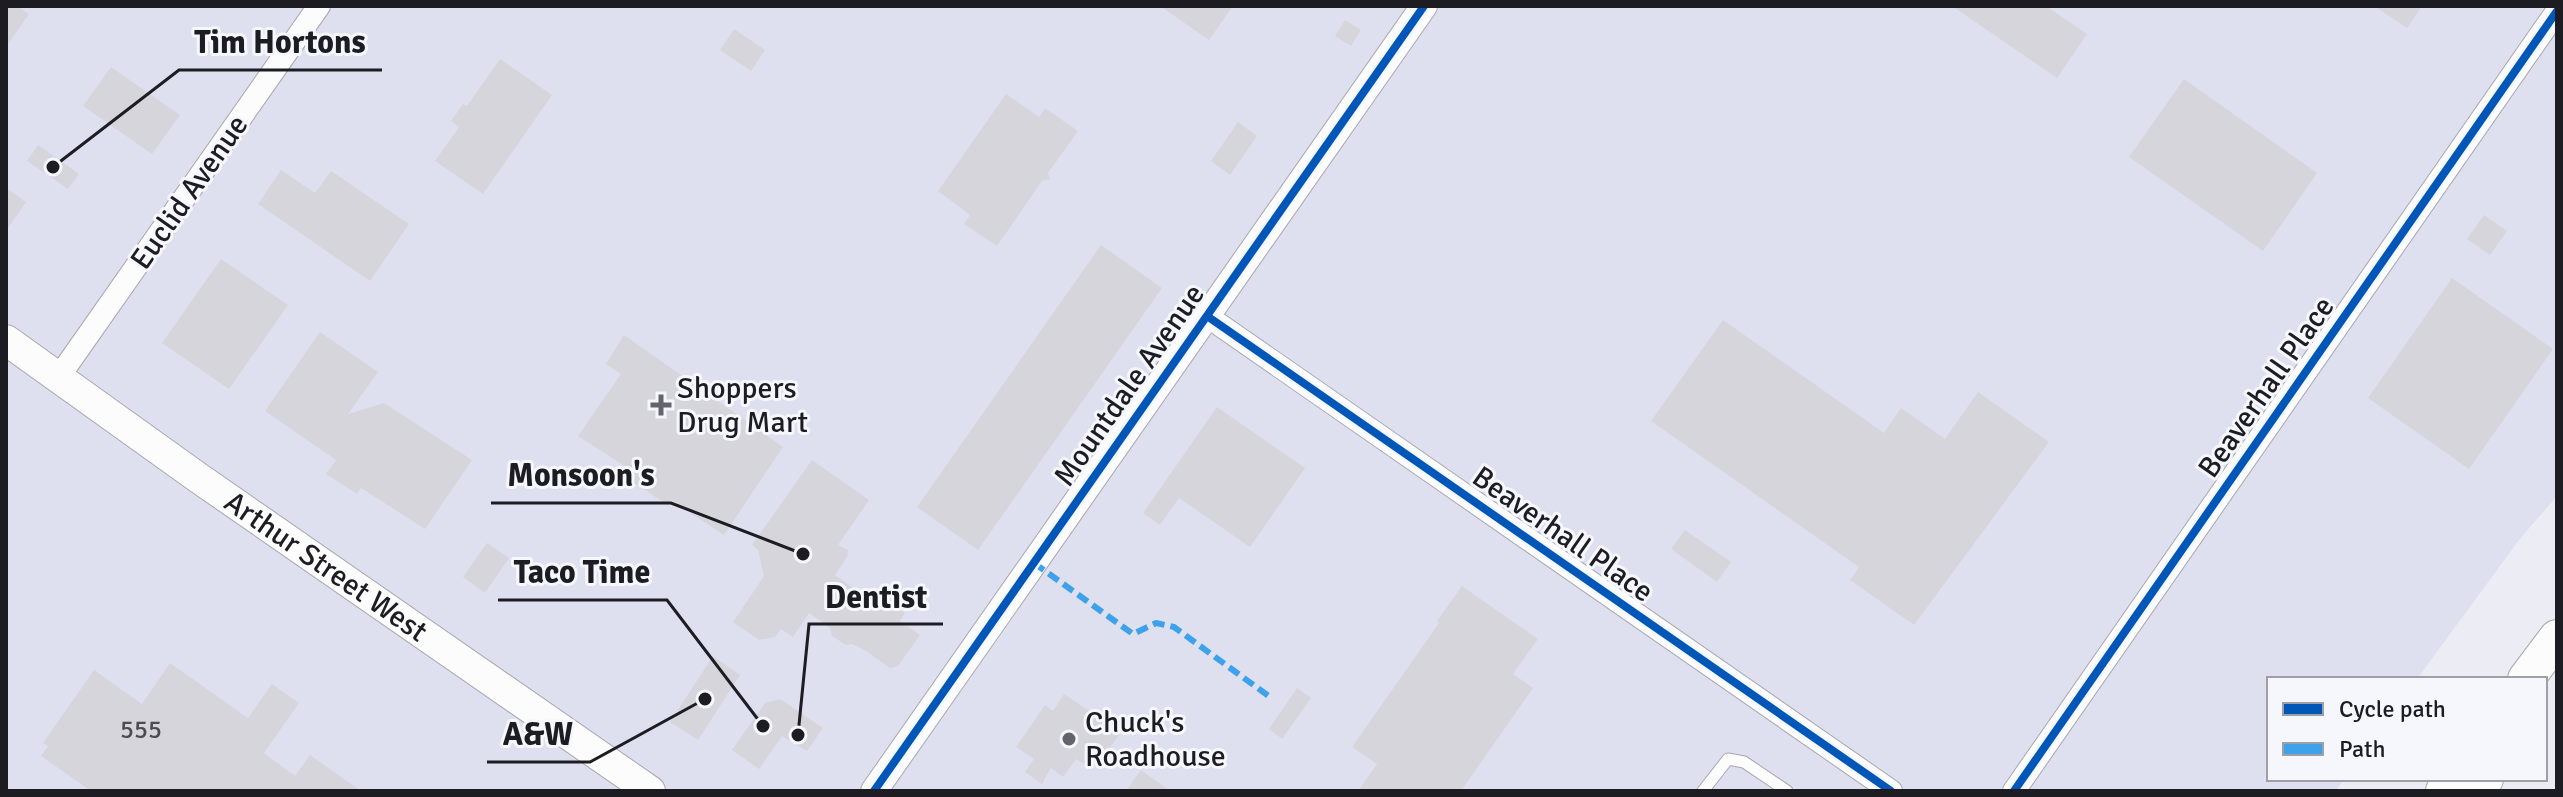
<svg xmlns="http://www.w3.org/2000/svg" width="2563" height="797" viewBox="0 0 2563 797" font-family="Signika,sans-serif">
	<rect width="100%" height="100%" fill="#ebecf4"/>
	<path fill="#dee0f0" d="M 6,6 L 2557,6 L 2557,496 L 2519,540 L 2417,679 L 2269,679 L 2269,779 L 2344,779 L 2336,791 L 6,791 Z"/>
	<path fill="#d5d5db" d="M 6,6 L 17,6 L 29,14 L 6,47 Z
		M 1160,6 L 1233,6 L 1209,40 Z
		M 1952,6 L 2046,6 L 2087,34 L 2057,78 Z
		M 2374,6 L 2422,6 L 2407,28 Z
		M 1345,20 L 1361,30 L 1351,46 L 1335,36 Z
		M 734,29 L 765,50 L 751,71 L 720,50 Z
		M 500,59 L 552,95 L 483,194 L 435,161 L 459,127 L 451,121 L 463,104 L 467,106 Z
		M 111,67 L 180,115 L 152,154 L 83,106 Z
		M 2184,79 L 2317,173 L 2263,251 L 2129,157 Z
		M 1006,94 L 1039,117 L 1045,108 L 1078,131 L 1048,173 L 1050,179 L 1042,181 L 997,246 L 964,224 L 970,215 L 938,191 Z
		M 1238,122 L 1257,136 L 1230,175 L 1211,161 Z
		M 38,145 L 79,174 L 68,189 L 27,161 Z
		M 281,170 L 315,193 L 331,171 L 409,224 L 370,281 L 258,204 Z
		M 6,188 L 26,202 L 6,231 Z
		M 2484,215 L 2507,231 L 2490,255 L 2467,239 Z
		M 1101,245 L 1162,288 L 978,550 L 917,507 Z
		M 221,259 L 288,305 L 229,389 L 162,343 Z
		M 2452,278 L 2553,349 L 2469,469 L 2368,398 Z
		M 1723,320 L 1884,433 L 1901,408 L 1945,439 L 1978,392 L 2049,442 L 1914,625 L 1850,580 L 1859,567 L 1651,421 Z
		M 320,332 L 378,372 L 348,414 L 384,403 L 472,460 L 425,529 L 361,488 L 357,494 L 326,474 L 336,460 L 265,411 Z
		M 624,335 L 783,447 L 724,535 L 671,500 L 668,505 L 620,474 L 626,467 L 578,436 L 621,374 L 606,364 Z
		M 1217,407 L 1305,468 L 1250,547 L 1179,498 L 1160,525 L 1143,513 Z
		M 812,460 L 869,500 L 838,545 L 848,550 L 847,557 L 835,575 L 869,599 L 874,592 L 905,613 L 900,621 L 920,635 L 898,666 L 890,668 L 866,651 L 852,644 L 846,645 L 832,636 L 830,628 L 809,613 L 793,637 L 781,629 L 775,637 L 759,640 L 733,622 L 764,576 L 758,550 L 752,545 Z
		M 1685,530 L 1731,562 L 1717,582 L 1671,549 Z
		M 487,543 L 509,558 L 485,593 L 463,577 Z
		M 1462,586 L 1538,639 L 1513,674 L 1533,688 L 1461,791 L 1358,791 L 1377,764 L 1352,747 L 1439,623 L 1437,621 Z
		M 713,656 L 740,675 L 698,740 L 670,722 Z
		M 170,663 L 248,718 L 272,684 L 299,703 L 264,753 L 295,776 L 310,755 L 361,791 L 91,791 L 41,756 L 48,746 L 43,743 L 94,670 L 142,704 Z
		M 1297,688 L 1311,698 L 1282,739 L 1269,729 Z
		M 1064,694 L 1121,732 L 1099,763 L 1091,758 L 1086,765 L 1076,759 L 1063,777 L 1051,768 L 1042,784 L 1025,772 L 1034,759 L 1016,747 L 1045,705 L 1053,711 Z
		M 780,699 L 823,728 L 807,751 L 782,736 L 759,769 L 732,750 L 765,703 Z
		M 1141,770 L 1170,791 L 1126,791 Z"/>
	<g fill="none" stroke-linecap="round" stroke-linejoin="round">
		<g stroke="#a7a8ae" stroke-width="13">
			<path id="service" d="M 1703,791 L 1728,759 L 1744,762 L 1787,791"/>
		</g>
		<g stroke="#a7a8ae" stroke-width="24">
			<path id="minor" d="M 1207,316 L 1891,791
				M 58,378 L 319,6
				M 2014,791 L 2557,11"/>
		</g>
		<g stroke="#a7a8ae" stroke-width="28">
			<path id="tertiary" d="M 874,791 L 1424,6"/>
		</g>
		<g stroke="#a7a8ae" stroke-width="32">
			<g id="secondary">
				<path id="s1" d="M 6,340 L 200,479 L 650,791"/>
			</g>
		</g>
		<g stroke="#a7a8ae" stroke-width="38">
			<path id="trunk" d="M 2526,679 L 2557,638
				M 2444,791 L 2453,779
				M 2477,791 L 2485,779"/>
		</g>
		<use href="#service" stroke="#fcfcfd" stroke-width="11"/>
		<use href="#minor" stroke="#fcfcfd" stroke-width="22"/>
		<use href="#tertiary" stroke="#fcfcfd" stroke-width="26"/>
		<use href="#secondary" stroke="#fcfcfd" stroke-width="30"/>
		<use href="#trunk" stroke="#fcfcfd" stroke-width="36"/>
		<path stroke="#3da2ea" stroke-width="6" stroke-dasharray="12 6" stroke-linecap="butt" d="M 1034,563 L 1133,634 L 1156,623 L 1174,627 L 1270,697"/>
		<g stroke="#f6f7fd" stroke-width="13">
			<path id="cycleway" d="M 1207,316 L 1891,791
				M 874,791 L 1424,6
				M 2014,791 L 2557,11"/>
		</g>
		<use href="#cycleway" stroke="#0057b8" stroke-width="8"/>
	</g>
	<g fill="#64656c" stroke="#f6f7fd" stroke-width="3">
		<path d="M657 393h8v8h8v8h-8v8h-8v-8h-8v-8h8z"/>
		<circle cx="1069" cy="739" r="8"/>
	</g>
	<g text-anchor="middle" stroke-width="6" stroke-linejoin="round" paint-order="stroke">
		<g font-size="26" fill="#4b4b51">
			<text x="141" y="738">555</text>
		</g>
		<g font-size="30" fill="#1c1c22" stroke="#f6f7fd">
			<text transform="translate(189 192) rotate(-55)" y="10">Euclid Avenue</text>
			<text transform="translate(1129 385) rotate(-55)" y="10">Mountdale Avenue</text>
			<text transform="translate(2266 387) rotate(-55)" y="10">Beaverhall Place</text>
			<text transform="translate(1563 534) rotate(35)" y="10">Beaverhall Place</text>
			<text dy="10" stroke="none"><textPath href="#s1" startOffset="392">Arthur Street West</textPath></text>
		</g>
		<g font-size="30" fill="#1c1c22" stroke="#f6f7fd" text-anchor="start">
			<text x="677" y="398">Shoppers<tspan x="677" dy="34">Drug Mart</tspan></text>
			<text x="1085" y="732">Chuck's<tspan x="1085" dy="34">Roadhouse</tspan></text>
		</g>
	</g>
	<path fill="none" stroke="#1c1c22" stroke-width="3" d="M53 167L179 70H382M803 554L671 503H491M763 726L667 600H498M798 735L809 624H943M705 699L590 762H487"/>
	<g fill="#1c1c22" stroke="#f6f7fd" stroke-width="3">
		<circle cx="53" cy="167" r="8"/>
		<circle cx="803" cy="554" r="8"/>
		<circle cx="763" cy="726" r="8"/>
		<circle cx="798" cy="735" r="8"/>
		<circle cx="705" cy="699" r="8"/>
	</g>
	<g font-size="32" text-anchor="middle" font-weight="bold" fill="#1c1c22" stroke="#f6f7fd" stroke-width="6" stroke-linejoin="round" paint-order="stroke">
		<text x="280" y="53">Tim Hortons</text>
		<text x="581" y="486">Monsoon's</text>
		<text x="582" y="583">Taco Time</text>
		<text x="876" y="608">Dentist</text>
		<text x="538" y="745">A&amp;W</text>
	</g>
	<rect width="2563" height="797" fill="none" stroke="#1c1c22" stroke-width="16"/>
	<rect x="2267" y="677" width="280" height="104" fill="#f6f7fd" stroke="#9f9fa5" stroke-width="2"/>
	<rect x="2283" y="703" width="40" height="12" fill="#0057b8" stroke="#9f9fa5" stroke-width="2"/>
	<text x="2339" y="717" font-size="24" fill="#1c1c22">Cycle path</text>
	<rect x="2283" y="743" width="40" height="12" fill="#3da2ea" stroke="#9f9fa5" stroke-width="2"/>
	<text x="2339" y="757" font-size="24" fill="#1c1c22">Path</text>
</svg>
